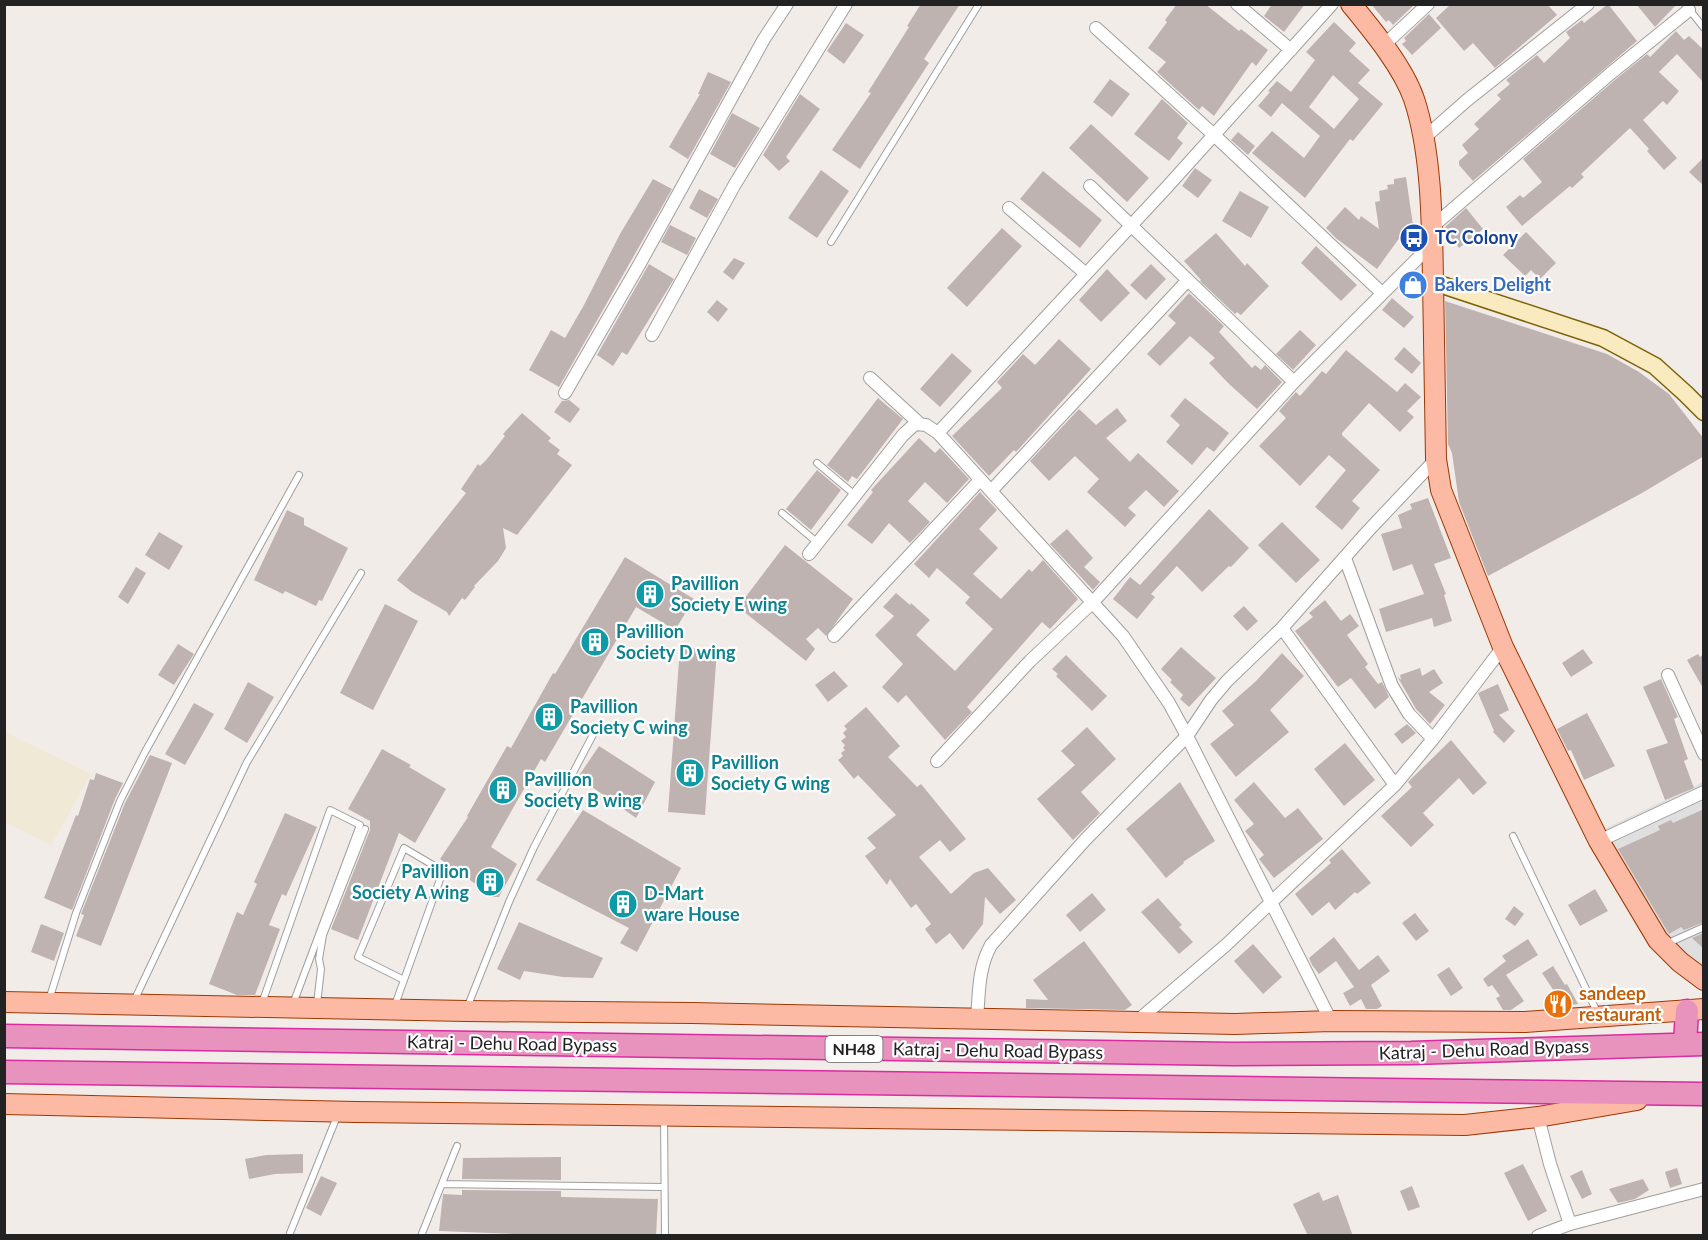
<svg xmlns="http://www.w3.org/2000/svg" width="1708" height="1240" viewBox="0 0 1708 1240" font-family="Lato,sans-serif">
	<rect width="100%" height="100%" fill="#f2ece9"/>
	<path fill="#e0dfdf" d="M 1703,782 L 1703,972 L 1655,928 L 1602,830 Z"/>
	<path fill="#f0e9d5" d="M 5,732 L 91,774 L 51,845 L 5,822 Z"/>
	<path fill="#bfb3b2" fill-rule="evenodd" d="M 921,4 L 960,4 L 924,59 L 929,63 L 860,169 L 832,150 L 871,93 L 868,92 L 909,27 L 907,26 Z
		M 1177,4 L 1205,4 L 1239,31 L 1241,29 L 1268,50 L 1256,66 L 1252,62 L 1214,116 L 1202,106 L 1199,110 L 1157,72 L 1166,62 L 1148,48 L 1167,22 L 1165,20 Z
		M 1272,4 L 1305,4 L 1284,32 L 1264,16 Z
		M 1371,4 L 1415,4 L 1393,25 L 1389,20 L 1386,22 Z
		M 1451,4 L 1547,4 L 1557,15 L 1495,68 L 1473,43 L 1464,51 L 1436,18 Z
		M 1608,4 L 1637,41 L 1473,181 L 1459,165 L 1459,161 L 1468,153 L 1462,145 L 1479,129 L 1474,124 L 1501,99 L 1497,95 L 1510,84 L 1506,80 L 1537,55 L 1544,63 L 1570,38 L 1566,32 L 1582,20 L 1584,23 Z
		M 1636,4 L 1677,4 L 1655,27 Z
		M 1429,14 L 1441,28 L 1412,55 L 1402,44 L 1406,41 L 1404,38 Z
		M 1334,22 L 1356,43 L 1349,51 L 1370,70 L 1358,83 L 1383,104 L 1353,141 L 1350,139 L 1305,198 L 1252,153 L 1272,131 L 1304,158 L 1320,136 L 1282,103 L 1271,117 L 1258,106 L 1270,92 L 1268,91 L 1277,81 L 1291,92 L 1315,60 L 1306,52 ZM 1333,75 L 1359,99 L 1334,129 L 1309,107 Z
		M 846,23 L 864,35 L 844,64 L 827,51 Z
		M 1676,31 L 1684,40 L 1689,36 L 1704,50 L 1704,83 L 1677,54 L 1659,72 L 1679,91 L 1667,105 L 1663,101 L 1643,120 L 1677,158 L 1664,170 L 1647,151 L 1649,149 L 1630,128 L 1581,174 L 1584,177 L 1572,188 L 1570,186 L 1522,226 L 1506,207 L 1520,195 L 1523,198 L 1542,182 L 1523,159 L 1616,79 L 1647,54 L 1650,57 Z
		M 708,72 L 731,82 L 688,159 L 669,147 L 700,94 L 698,94 Z
		M 1110,79 L 1130,94 L 1112,117 L 1093,102 Z
		M 800,94 L 820,109 L 786,157 L 790,161 L 779,171 L 763,155 Z
		M 1162,99 L 1188,123 L 1177,138 L 1183,143 L 1169,161 L 1134,134 Z
		M 732,113 L 760,128 L 735,168 L 710,154 Z
		M 1091,124 L 1149,178 L 1127,202 L 1069,148 Z
		M 1238,132 L 1255,146 L 1248,155 L 1231,140 Z
		M 1704,157 L 1704,186 L 1689,172 Z
		M 1195,168 L 1212,180 L 1198,198 L 1182,186 Z
		M 821,170 L 849,191 L 817,238 L 788,218 Z
		M 1043,171 L 1102,220 L 1080,248 L 1020,199 Z
		M 1406,177 L 1414,232 L 1403,233 L 1377,269 L 1337,239 L 1326,228 L 1345,207 L 1359,220 L 1361,216 L 1379,229 L 1375,202 L 1380,201 L 1379,191 L 1388,189 L 1387,185 L 1394,184 L 1394,179 Z
		M 653,179 L 672,189 L 559,387 L 529,370 L 551,330 L 565,338 L 584,305 L 620,234 Z
		M 699,189 L 718,199 L 707,218 L 689,208 Z
		M 1240,191 L 1269,207 L 1251,238 L 1222,221 Z
		M 1466,208 L 1483,229 L 1459,248 L 1444,228 Z
		M 670,225 L 696,238 L 687,255 L 661,242 Z
		M 1002,228 L 1022,246 L 967,307 L 947,288 Z
		M 1526,232 L 1556,263 L 1540,279 L 1531,270 L 1525,276 L 1503,255 Z
		M 1216,233 L 1245,266 L 1247,263 L 1269,286 L 1241,315 L 1237,312 L 1235,314 L 1200,281 L 1201,280 L 1184,261 Z
		M 1316,246 L 1357,285 L 1341,301 L 1301,263 Z
		M 734,258 L 745,263 L 733,280 L 723,272 Z
		M 649,264 L 674,279 L 627,355 L 622,352 L 613,366 L 597,355 Z
		M 1151,264 L 1166,279 L 1146,300 L 1130,285 Z
		M 1107,269 L 1130,293 L 1101,322 L 1079,300 Z
		M 1189,293 L 1224,326 L 1219,332 L 1252,368 L 1255,365 L 1261,370 L 1265,365 L 1282,382 L 1257,409 L 1229,384 L 1209,363 L 1215,358 L 1190,336 L 1160,366 L 1147,354 L 1176,323 L 1168,316 Z
		M 1392,298 L 1414,317 L 1404,328 L 1382,310 Z
		M 717,300 L 728,309 L 718,322 L 707,312 Z
		M 1445,301 L 1607,354 L 1639,372 L 1669,394 L 1704,439 L 1704,456 L 1642,493 L 1488,576 L 1459,502 L 1452,453 L 1448,444 Z
		M 1300,330 L 1316,345 L 1293,370 L 1276,354 Z
		M 1059,339 L 1091,369 L 1016,452 L 1014,450 L 989,476 L 952,436 L 1002,388 L 997,382 L 1023,354 L 1035,365 Z
		M 1404,347 L 1421,363 L 1412,374 L 1394,359 Z
		M 1346,350 L 1397,392 L 1405,383 L 1421,397 L 1407,411 L 1414,417 L 1400,432 L 1369,403 L 1342,433 L 1342,435 L 1380,470 L 1352,501 L 1360,508 L 1342,530 L 1315,507 L 1346,470 L 1329,455 L 1300,486 L 1259,446 L 1286,418 L 1279,411 L 1296,392 L 1300,396 L 1322,371 L 1326,374 Z
		M 952,353 L 972,371 L 940,407 L 920,389 Z
		M 878,398 L 903,419 L 857,479 L 852,476 L 848,482 L 827,465 Z
		M 1185,398 L 1229,433 L 1214,452 L 1207,447 L 1192,465 L 1166,442 L 1180,425 L 1170,416 Z
		M 569,400 L 580,409 L 570,423 L 554,412 L 562,401 Z
		M 1117,408 L 1127,421 L 1106,438 L 1130,462 L 1138,453 L 1179,491 L 1164,507 L 1146,490 L 1128,508 L 1136,515 L 1125,527 L 1087,492 L 1099,479 L 1075,456 L 1049,481 L 1030,461 L 1079,409 L 1096,425 Z
		M 522,413 L 551,438 L 548,441 L 560,450 L 557,454 L 572,465 L 517,535 L 503,528 L 506,548 L 498,561 L 474,586 L 475,587 L 465,600 L 462,598 L 449,616 L 447,612 L 412,592 L 397,580 L 466,493 L 461,489 L 478,464 L 480,466 L 487,459 L 505,436 L 503,434 Z
		M 919,438 L 935,453 L 940,448 L 969,479 L 947,503 L 925,482 L 908,501 L 930,522 L 910,543 L 889,523 L 872,544 L 847,525 L 873,492 L 871,490 Z
		M 817,470 L 841,490 L 811,530 L 786,509 Z
		M 980,492 L 997,510 L 979,529 L 998,548 L 973,574 L 1001,599 L 1029,569 L 1032,572 L 1043,560 L 1078,599 L 1050,629 L 1042,622 L 967,707 L 972,712 L 945,740 L 906,695 L 898,703 L 882,687 L 903,664 L 875,635 L 894,616 L 883,607 L 896,593 L 910,605 L 911,603 L 930,620 L 916,635 L 955,671 L 993,629 L 965,603 L 970,597 L 937,568 L 929,578 L 914,564 Z
		M 1428,498 L 1451,558 L 1434,564 L 1446,594 L 1444,595 L 1452,621 L 1434,627 L 1432,618 L 1386,632 L 1379,609 L 1424,594 L 1412,564 L 1393,571 L 1381,534 L 1402,528 L 1398,515 L 1412,509 L 1410,504 Z
		M 1209,509 L 1249,548 L 1231,567 L 1229,566 L 1202,592 L 1177,566 L 1151,594 L 1155,597 L 1137,619 L 1113,599 L 1130,577 L 1140,585 Z
		M 287,510 L 304,518 L 304,525 L 348,548 L 322,601 L 319,600 L 316,606 L 285,591 L 283,594 L 254,580 Z
		M 1282,522 L 1320,560 L 1296,583 L 1258,545 Z
		M 1067,529 L 1093,558 L 1084,567 L 1100,582 L 1093,590 L 1050,544 Z
		M 159,532 L 183,546 L 169,570 L 145,555 Z
		M 785,545 L 853,599 L 826,636 L 818,628 L 806,639 L 815,649 L 806,661 L 738,607 Z
		M 625,557 L 694,599 L 675,630 L 636,607 L 545,762 L 541,759 L 491,847 L 517,864 L 499,897 L 494,897 L 440,859 L 468,817 L 467,816 L 507,746 L 511,748 L 553,673 L 555,674 Z
		M 136,567 L 146,573 L 128,604 L 118,597 Z
		M 1325,600 L 1341,621 L 1350,614 L 1359,626 L 1347,635 L 1368,664 L 1365,667 L 1378,684 L 1382,682 L 1389,697 L 1375,709 L 1351,678 L 1338,687 L 1295,631 L 1313,617 L 1309,613 Z
		M 385,604 L 418,621 L 373,710 L 340,693 Z
		M 1244,606 L 1258,621 L 1247,631 L 1233,616 Z
		M 178,644 L 194,654 L 174,685 L 158,675 Z
		M 680,647 L 717,650 L 705,815 L 668,812 Z
		M 1181,647 L 1216,678 L 1189,707 L 1180,699 L 1183,695 L 1170,682 L 1172,680 L 1161,669 Z
		M 1583,649 L 1593,663 L 1571,677 L 1562,663 Z
		M 1282,653 L 1304,676 L 1270,710 L 1289,732 L 1236,777 L 1210,744 L 1234,725 L 1222,711 L 1255,682 Z
		M 1698,654 L 1700,657 L 1704,654 L 1704,690 L 1687,660 Z
		M 1066,655 L 1107,696 L 1092,711 L 1056,676 L 1058,674 L 1052,669 Z
		M 1420,668 L 1422,676 L 1434,669 L 1443,683 L 1429,692 L 1445,705 L 1430,724 L 1416,709 L 1397,676 L 1401,680 L 1400,675 Z
		M 834,671 L 848,686 L 828,702 L 815,685 Z
		M 1661,679 L 1678,717 L 1674,719 L 1688,759 L 1684,761 L 1694,788 L 1665,800 L 1646,750 L 1668,743 L 1643,687 Z
		M 248,682 L 274,697 L 247,743 L 224,729 Z
		M 1498,684 L 1509,710 L 1499,715 L 1515,731 L 1504,743 L 1493,732 L 1494,731 L 1478,693 Z
		M 194,703 L 214,714 L 185,765 L 165,754 Z
		M 866,707 L 900,746 L 888,757 L 917,787 L 921,784 L 966,839 L 950,852 L 940,840 L 919,857 L 951,894 L 974,873 L 988,868 L 1016,900 L 1000,914 L 985,897 L 983,924 L 963,950 L 950,933 L 936,944 L 925,929 L 931,924 L 916,904 L 911,908 L 890,879 L 887,885 L 865,856 L 876,848 L 867,838 L 896,815 L 858,775 L 854,779 L 838,760 L 843,756 L 841,753 L 845,750 L 843,748 L 845,745 L 841,741 L 846,737 L 843,733 L 847,729 L 844,726 Z
		M 1587,713 L 1615,766 L 1584,780 L 1571,750 L 1568,751 L 1557,729 Z
		M 1407,724 L 1416,733 L 1402,744 L 1394,734 Z
		M 1087,727 L 1116,759 L 1081,792 L 1100,813 L 1073,840 L 1037,799 L 1075,765 L 1061,751 Z
		M 1451,740 L 1487,783 L 1473,795 L 1459,778 L 1423,813 L 1434,825 L 1411,847 L 1381,816 L 1412,787 L 1408,782 L 1410,780 Z
		M 1345,743 L 1375,780 L 1344,806 L 1314,769 Z
		M 599,746 L 655,782 L 636,818 L 578,777 Z
		M 382,749 L 411,765 L 409,767 L 446,789 L 415,843 L 399,833 L 358,940 L 331,929 L 370,830 L 370,821 L 348,809 Z
		M 150,755 L 172,763 L 101,946 L 76,936 L 84,915 L 81,914 L 125,803 Z
		M 96,773 L 123,783 L 115,799 L 72,910 L 44,898 L 76,815 L 78,816 L 90,779 L 94,780 Z
		M 1180,782 L 1215,841 L 1183,862 L 1184,863 L 1166,878 L 1126,829 Z
		M 1254,782 L 1285,818 L 1298,808 L 1323,839 L 1274,878 L 1259,859 L 1264,855 L 1245,831 L 1254,824 L 1234,800 Z
		M 1704,809 L 1704,922 L 1684,930 L 1681,927 L 1669,934 L 1618,849 L 1660,830 L 1658,826 L 1671,820 L 1673,823 Z
		M 583,810 L 681,868 L 637,952 L 620,943 L 629,928 L 536,880 Z
		M 285,813 L 317,827 L 286,896 L 282,894 L 269,925 L 280,929 L 255,995 L 237,995 L 209,984 L 237,912 L 243,915 L 257,884 L 254,882 Z
		M 1342,849 L 1371,883 L 1357,894 L 1355,892 L 1335,910 L 1329,902 L 1312,916 L 1295,894 L 1331,863 L 1329,860 Z
		M 1595,889 L 1608,911 L 1580,926 L 1568,905 Z
		M 1092,893 L 1106,910 L 1080,932 L 1066,915 Z
		M 1158,898 L 1182,925 L 1179,927 L 1193,942 L 1179,954 L 1141,912 Z
		M 1514,906 L 1524,914 L 1515,926 L 1505,919 Z
		M 1415,913 L 1429,931 L 1416,941 L 1402,923 Z
		M 519,922 L 603,958 L 593,978 L 563,977 L 524,971 L 520,980 L 497,969 Z
		M 41,924 L 64,933 L 54,961 L 31,952 Z
		M 1704,933 L 1704,949 L 1692,938 Z
		M 1334,937 L 1359,970 L 1378,955 L 1390,971 L 1371,985 L 1382,1006 L 1377,1009 L 1366,1009 L 1361,999 L 1350,1006 L 1343,993 L 1354,987 L 1336,961 L 1319,974 L 1312,965 L 1309,958 Z
		M 1528,939 L 1538,955 L 1506,975 L 1524,1001 L 1511,1010 L 1503,1010 L 1496,998 L 1500,996 L 1492,985 L 1488,987 L 1483,979 L 1506,961 L 1502,956 Z
		M 1084,941 L 1132,1005 L 1125,1010 L 1026,1008 L 1026,999 L 1048,1000 L 1033,980 Z
		M 1253,944 L 1282,977 L 1263,994 L 1234,961 Z
		M 1553,966 L 1565,985 L 1567,984 L 1578,1004 L 1553,1008 L 1546,996 L 1554,991 L 1542,973 Z
		M 1449,967 L 1463,988 L 1451,996 L 1437,975 Z
		M 303,1154 L 303,1173 L 275,1174 L 249,1179 L 245,1159 L 266,1155 Z
		M 561,1157 L 561,1180 L 462,1179 L 463,1158 Z
		M 1523,1164 L 1547,1211 L 1528,1221 L 1504,1173 Z
		M 1677,1168 L 1682,1184 L 1670,1188 L 1665,1172 Z
		M 1582,1170 L 1592,1194 L 1582,1199 L 1570,1176 Z
		M 321,1176 L 337,1183 L 321,1216 L 306,1208 Z
		M 1643,1179 L 1649,1190 L 1635,1199 L 1618,1203 L 1609,1189 Z
		M 1412,1186 L 1420,1207 L 1408,1211 L 1400,1191 Z
		M 462,1190 L 561,1191 L 561,1197 L 658,1199 L 656,1236 L 563,1236 L 439,1231 L 443,1194 L 462,1195 Z
		M 1319,1192 L 1323,1201 L 1338,1195 L 1353,1236 L 1308,1236 L 1293,1204 Z"/>
	<g fill="none" stroke-linecap="round" stroke-linejoin="round">
		<g stroke="#9f9f9f" stroke-width="8">
			<path id="lane" d="M 1685,4 L 1704,28
				M 831,242 L 979,4
				M 817,463 L 855,495
				M 782,513 L 818,543
				M 1513,836 L 1598,1014
				M 1666,944 L 1704,927
				M 49,1000 L 76,913 L 120,801 L 145,752 L 299,475
				M 134,1001 L 247,762 L 361,573
				M 262,1003 L 330,810 L 360,825 L 293,1004
				M 317,1004 L 321,969 L 319,959 L 323,935 L 365,829
				M 395,1005 L 443,871 L 404,848 L 358,957 L 404,980
				M 467,1008 L 509,902 L 534,847 L 596,729
				M 664,1117 L 665,1236
				M 443,1184 L 664,1187
				M 290,1233 L 338,1114
				M 421,1236 L 457,1146"/>
		</g>
		<g stroke="#9f9f9f" stroke-width="14">
			<path id="street" d="M 1237,4 L 1291,50
				M 1096,28 L 1214,135 L 1382,293
				M 1383,46 L 1428,4
				M 1423,139 L 1466,101 L 1588,4
				M 1090,186 L 1294,382
				M 1009,208 L 1085,273
				M 1432,227 L 1611,73 L 1689,10
				M 652,335 L 735,184 L 846,4
				M 870,378 L 920,424
				M 565,393 L 639,265 L 764,39 L 787,4
				M 938,433 L 1167,187 L 1332,4
				M 991,491 L 1187,281
				M 809,554 L 903,435 L 915,424 L 926,425 L 938,433 L 1123,636 L 1169,703 L 1187,736 L 1331,1021
				M 1345,558 L 1392,686 L 1409,714 L 1433,739
				M 1282,628 L 1395,785
				M 834,636 L 980,480
				M 1668,675 L 1704,754
				M 937,761 L 1030,661 L 1093,602 L 1294,382 L 1433,243
				M 1599,841 L 1704,792
				M 977,1020 C 979,994 978,968 991,945 L 1085,840 L 1187,736 L 1211,700 L 1227,681 L 1282,628 L 1368,531 L 1436,459
				M 1136,1022 L 1226,945 L 1395,785 L 1433,739 L 1503,647
				M 1538,1117 L 1550,1164 L 1570,1224
				M 1538,1236 L 1570,1224 L 1704,1189"/>
		</g>
		<g stroke="#7c6306" stroke-width="19">
			<path id="secondary" d="M 1433,282 L 1603,338 L 1655,366 L 1686,394 L 1704,412"/>
		</g>
		<g stroke="#9f3701" stroke-width="22">
			<path id="primary" d="M 1351,4 C 1373,31 1403,67 1414,99 C 1432,153 1432,224 1433,281 C 1434,340 1435,399 1436,459 L 1441,490 L 1503,647 L 1599,841 L 1658,940 L 1680,962 L 1704,980
				M 4,1002 L 466,1011 L 692,1013 L 1235,1024 L 1331,1021 L 1525,1022 L 1704,1009
				M 4,1104 L 356,1112 L 1465,1125 L 1538,1117 L 1637,1100"/>
		</g>
		<g stroke="#db2ba0" stroke-width="25">
			<path id="highway" d="M 4,1036 L 1233,1054 L 1411,1053 L 1704,1044
				M 1685,1044 L 1687,1011
				M 4,1072 L 1704,1094"/>
		</g>
		<use href="#lane" stroke="#fff" stroke-width="6"/>
		<use href="#street" stroke="#fff" stroke-width="12"/>
		<use href="#secondary" stroke="#faeabf" stroke-width="16"/>
		<use href="#primary" stroke="#fcbaa4" stroke-width="20"/>
		<use href="#highway" stroke="#e892be" stroke-width="22"/>
	</g>
	<defs>
		<g id="bus-disc" transform="scale(1.5)"><circle r="9.5" fill="#1a4fb4" stroke="#fff"/><path d="M-5-6H5V4H4V6H2V4H-2V6H-4V4H-5ZM-3.5-4V0h7V-4ZM-3.5 1.2v1.5H-2V1.2ZM2 1.2v1.5H3.5V1.2Z" fill="#fff"/></g>
		<g id="shop-disc" transform="scale(1.5)"><circle r="9.5" fill="#3f7fe0" stroke="#fff"/><path d="M-5-2.5h2.3a2.7 3.5 0 0 1 5.4 0H5L5.5 6h-11ZM-1.5-2.5h3a1.5 2.3 0 0 0-3 0Z" fill="#fff"/></g>
		<g id="building-disc" transform="scale(1.5)"><circle r="9.5" fill="#0f9aa8" stroke="#fff"/><path d="M-4-6H4V6H1V3H-1V6H-4ZM-2.5-4.3h1.7v1.8h-1.7ZM.8-4.3h1.7v1.8H.8ZM-2.5-1h1.7V.8h-1.7ZM.8-1h1.7V.8H.8Z" fill="#fff"/></g>
		<g id="restaurant-disc" transform="scale(1.5)"><circle r="9.5" fill="#e8710a" stroke="#fff"/><path d="M-5-6h1v4h1v-4h1v4h1v-4h1v5L-1.5 .5V6h-2V.5L-5-1ZM5-6V6H3V1.5H1.5Q1.5-4 5-6Z" fill="#fff"/></g>
	</defs>
	<g fill-rule="evenodd">
		<use href="#bus-disc" x="1414" y="238"/>
		<use href="#shop-disc" x="1413" y="285"/>
		<use href="#building-disc" x="650" y="594"/>
		<use href="#building-disc" x="595" y="642"/>
		<use href="#building-disc" x="549" y="717"/>
		<use href="#building-disc" x="690" y="773"/>
		<use href="#building-disc" x="503" y="790"/>
		<use href="#building-disc" x="490" y="882"/>
		<use href="#building-disc" x="623" y="904"/>
		<use href="#restaurant-disc" x="1558" y="1004"/>
	</g>
	<g text-anchor="middle" stroke-width="4.5" stroke-linejoin="round" paint-order="stroke">
		<rect fill="#fff" stroke="#646464" stroke-width="1.5" x="825.5" y="1036" width="57" height="26" rx="4.5"/>
		<g font-size="16" font-weight="bold" fill="#222">
			<text x="854" y="1055">NH48</text>
		</g>
		<g font-size="18" font-weight="bold" fill="#164399" stroke="#fff" text-anchor="start">
			<text x="1435" y="244">TC Colony</text>
		</g>
		<g font-size="18" font-weight="bold" fill="#366cbe" stroke="#fff" text-anchor="start">
			<text x="1434" y="291">Bakers Delight</text>
		</g>
		<g font-size="18" font-weight="bold" fill="#0d838f" stroke="#fff" text-anchor="start">
			<text x="671" y="590">Pavillion<tspan x="671" dy="21">Society E wing</tspan></text>
			<text x="616" y="638">Pavillion<tspan x="616" dy="21">Society D wing</tspan></text>
			<text x="570" y="713">Pavillion<tspan x="570" dy="21">Society C wing</tspan></text>
			<text x="711" y="769">Pavillion<tspan x="711" dy="21">Society G wing</tspan></text>
			<text x="524" y="786">Pavillion<tspan x="524" dy="21">Society B wing</tspan></text>
			<text x="469" y="878" text-anchor="end">Pavillion<tspan x="469" dy="21">Society A wing</tspan></text>
			<text x="644" y="900">D-Mart<tspan x="644" dy="21">ware House</tspan></text>
		</g>
		<g font-size="18" font-weight="bold" fill="#c56008" stroke="#fff" text-anchor="start">
			<text x="1579" y="1000">sandeep<tspan x="1579" dy="21">restaurant</tspan></text>
		</g>
		<g font-size="18" fill="#222" stroke="#fff">
			<text transform="translate(512 1044) rotate(1)" y="6">Katraj - Dehu Road Bypass</text>
			<text transform="translate(1484 1050) rotate(-2)" y="6">Katraj - Dehu Road Bypass</text>
			<text transform="translate(998 1051) rotate(1)" y="6">Katraj - Dehu Road Bypass</text>
		</g>
	</g>
	<rect width="1708" height="1240" fill="none" stroke="#222222" stroke-width="12"/>
</svg>
